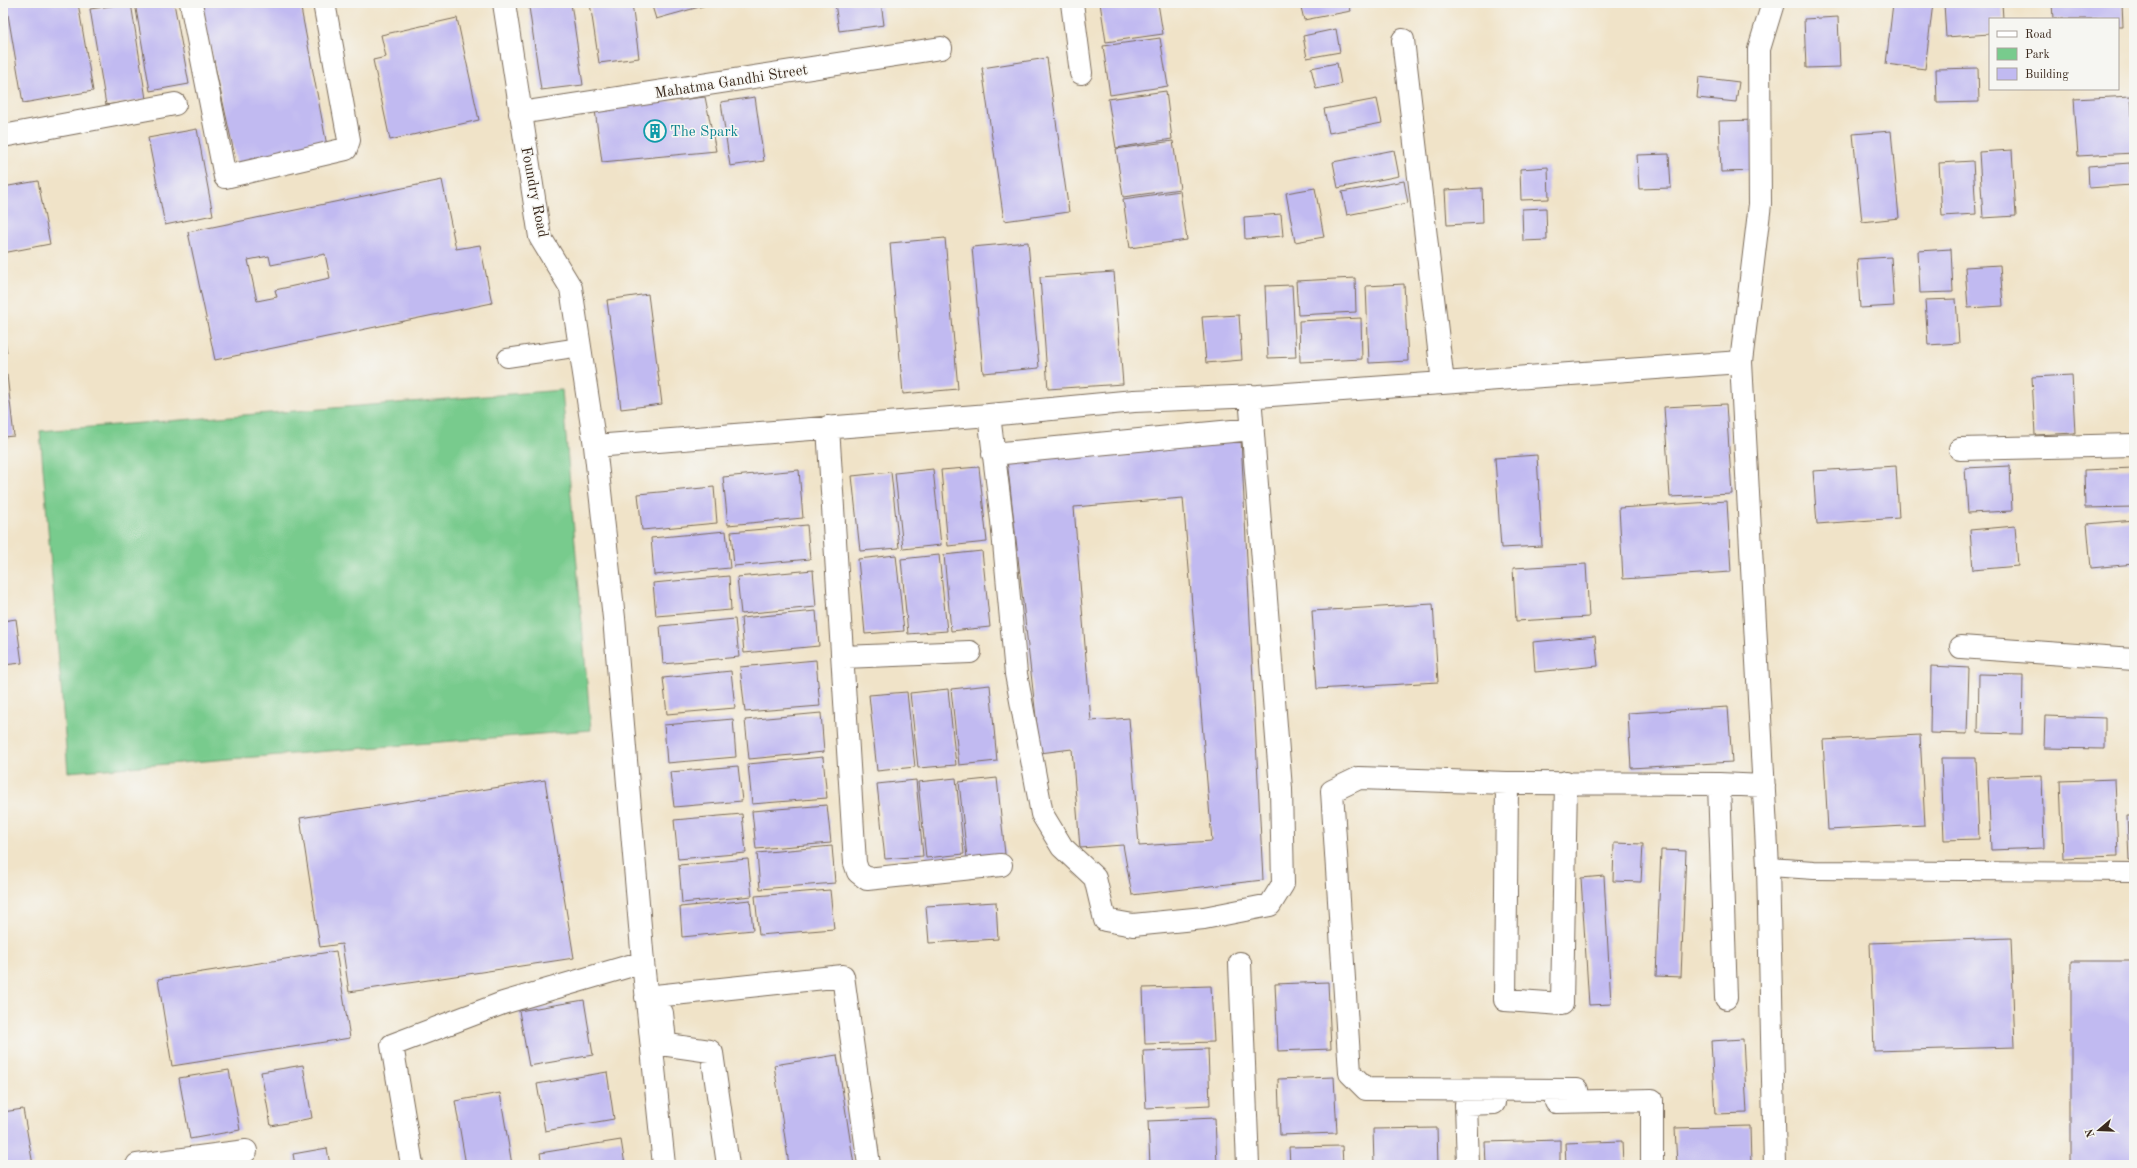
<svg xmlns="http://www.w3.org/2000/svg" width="2137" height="1168" viewBox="0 0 2137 1168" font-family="'Old Standard TT',serif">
	<rect width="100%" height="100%" fill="#f6f6f2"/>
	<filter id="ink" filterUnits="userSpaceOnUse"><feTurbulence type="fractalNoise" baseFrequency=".025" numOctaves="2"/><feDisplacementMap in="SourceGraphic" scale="8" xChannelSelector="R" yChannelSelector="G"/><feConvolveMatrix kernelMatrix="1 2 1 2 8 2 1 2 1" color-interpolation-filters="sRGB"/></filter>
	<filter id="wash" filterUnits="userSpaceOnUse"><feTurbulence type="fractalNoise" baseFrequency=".012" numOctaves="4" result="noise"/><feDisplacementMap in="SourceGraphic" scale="16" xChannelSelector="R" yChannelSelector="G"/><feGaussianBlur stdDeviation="0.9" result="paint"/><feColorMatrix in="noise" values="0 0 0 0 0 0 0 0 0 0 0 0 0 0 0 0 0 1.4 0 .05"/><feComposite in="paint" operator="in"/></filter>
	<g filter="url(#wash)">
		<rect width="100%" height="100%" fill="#f0e3c8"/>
		<path fill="#78cb8d" stroke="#5a7a56" d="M 562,390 L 591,730 L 68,772 L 40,431 Z"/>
		<g id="blocks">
			<path fill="#c1baf1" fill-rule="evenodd" d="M 6,3 L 78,3 L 93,91 L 23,103 Z
				M 131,3 L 146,99 L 106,105 L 90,9 Z
				M 135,3 L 174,3 L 189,84 L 150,91 Z
				M 201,3 L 300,3 L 327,146 L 237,166 Z
				M 558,3 L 571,3 L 583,85 L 541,90 L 529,7 Z
				M 590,3 L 632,3 L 639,58 L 599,63 Z
				M 651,3 L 710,3 L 710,4 L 656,19 Z
				M 835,3 L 881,3 L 884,25 L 839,31 Z
				M 1100,3 L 1158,3 L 1163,34 L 1106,42 Z
				M 1300,3 L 1349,3 L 1351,11 L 1304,20 Z
				M 1893,3 L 1933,3 L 1925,69 L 1886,64 Z
				M 1944,3 L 2002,3 L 2003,19 L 1990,19 L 1990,34 L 1946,37 Z
				M 2052,3 L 2122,3 L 2123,27 L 2118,27 L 2118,19 L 2053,19 Z
				M 1838,17 L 1840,67 L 1806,68 L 1804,19 Z
				M 457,18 L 479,120 L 390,140 L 373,60 L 386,57 L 381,35 Z
				M 1336,29 L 1340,52 L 1307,58 L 1303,36 Z
				M 1160,38 L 1168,86 L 1110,95 L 1103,46 Z
				M 1047,58 L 1069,212 L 1004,221 L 982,68 Z
				M 1337,63 L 1341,84 L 1316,89 L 1311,68 Z
				M 1978,68 L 1979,102 L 1937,103 L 1936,69 Z
				M 1699,77 L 1739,82 L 1736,102 L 1697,98 Z
				M 1166,91 L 1172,139 L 1116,148 L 1108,99 Z
				M 2131,96 L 2134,153 L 2078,156 L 2074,99 Z
				M 705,97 L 716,151 L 602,162 L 595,110 Z
				M 755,97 L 764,161 L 730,166 L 721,102 Z
				M 1377,99 L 1382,123 L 1329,133 L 1324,109 Z
				M 1757,120 L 1759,171 L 1721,172 L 1719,121 Z
				M 197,129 L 213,215 L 165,225 L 148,138 Z
				M 1891,131 L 1899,218 L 1862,222 L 1853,134 Z
				M 1173,141 L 1180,189 L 1123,197 L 1116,149 Z
				M 1394,150 L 1399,176 L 1338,188 L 1333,162 Z
				M 2012,150 L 2016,216 L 1983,218 L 1979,152 Z
				M 1669,154 L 1671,188 L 1639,189 L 1637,155 Z
				M 1973,161 L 1976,214 L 1942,216 L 1939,163 Z
				M 2130,163 L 2131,185 L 2089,188 L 2088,166 Z
				M 1548,167 L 1549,199 L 1521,200 L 1520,169 Z
				M 442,180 L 456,249 L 480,245 L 492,303 L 215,360 L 188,232 ZM 325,254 L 330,278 L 275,290 L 277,297 L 257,301 L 248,260 L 269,256 L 271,265 Z
				M 38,181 L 50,244 L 3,253 L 3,187 Z
				M 1404,181 L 1408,203 L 1347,215 L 1342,192 Z
				M 1315,188 L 1324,237 L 1295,242 L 1286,193 Z
				M 1482,188 L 1483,223 L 1447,225 L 1445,190 Z
				M 1180,191 L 1187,240 L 1130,248 L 1123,199 Z
				M 1546,208 L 1547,240 L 1523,241 L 1522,209 Z
				M 1281,214 L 1283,236 L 1245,239 L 1244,217 Z
				M 945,238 L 958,389 L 903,394 L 890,243 Z
				M 1028,242 L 1039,368 L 983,373 L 972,247 Z
				M 1951,249 L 1953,292 L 1920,293 L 1918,251 Z
				M 1891,257 L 1894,306 L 1860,308 L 1857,259 Z
				M 2000,265 L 2003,306 L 1968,308 L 1965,267 Z
				M 1114,272 L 1123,384 L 1048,389 L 1040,277 Z
				M 1355,278 L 1356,312 L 1298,315 L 1296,281 Z
				M 1404,284 L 1408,361 L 1369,363 L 1366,286 Z
				M 1292,285 L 1296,357 L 1268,358 L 1265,286 Z
				M 648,294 L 662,404 L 621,409 L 607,300 Z
				M 1956,299 L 1959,343 L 1928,345 L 1925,300 Z
				M 1239,315 L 1242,360 L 1206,363 L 1202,317 Z
				M 1361,318 L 1362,359 L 1300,362 L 1299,321 Z
				M 3,331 L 7,352 L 3,353 Z
				M 3,375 L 7,375 L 14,436 L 3,437 Z
				M 2072,375 L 2075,433 L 2035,435 L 2032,377 Z
				M 1726,404 L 1732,494 L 1670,497 L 1664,407 Z
				M 1241,439 L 1263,880 L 1132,895 L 1123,845 L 1080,848 L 1072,749 L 1040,753 L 1007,460 ZM 1183,498 L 1212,841 L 1139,846 L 1129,718 L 1091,721 L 1074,507 Z
				M 1537,455 L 1542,546 L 1501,548 L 1495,458 Z
				M 1896,466 L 1899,518 L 1817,524 L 1813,471 Z
				M 2010,466 L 2012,511 L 1968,513 L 1965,468 Z
				M 979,467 L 987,542 L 948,546 L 941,470 Z
				M 2134,468 L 2134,507 L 2085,508 L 2084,470 Z
				M 933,469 L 941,545 L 903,549 L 895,473 Z
				M 799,470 L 803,518 L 728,525 L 723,477 Z
				M 891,472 L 899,548 L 860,551 L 852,476 Z
				M 714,487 L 717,523 L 642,530 L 638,494 Z
				M 1727,501 L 1731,572 L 1623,579 L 1619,508 Z
				M 2134,520 L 2134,564 L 2091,568 L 2087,524 Z
				M 807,525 L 810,559 L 734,566 L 731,532 Z
				M 2015,526 L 2018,566 L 1973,570 L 1970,530 Z
				M 726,531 L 730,568 L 654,575 L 651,538 Z
				M 982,551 L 990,627 L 951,631 L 944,555 Z
				M 896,555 L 904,631 L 865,634 L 858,559 Z
				M 939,555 L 947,631 L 908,634 L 901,559 Z
				M 1586,564 L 1589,617 L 1516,621 L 1513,568 Z
				M 813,570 L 816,607 L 741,614 L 737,577 Z
				M 729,576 L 731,610 L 656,616 L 653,583 Z
				M 1433,604 L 1438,682 L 1317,689 L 1312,611 Z
				M 816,611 L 819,646 L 744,653 L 741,618 Z
				M 16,619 L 22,663 L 3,665 L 3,621 Z
				M 735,619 L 739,657 L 663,664 L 660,626 Z
				M 1595,636 L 1598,666 L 1535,672 L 1533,642 Z
				M 816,660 L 820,706 L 745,712 L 740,667 Z
				M 1931,666 L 1969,668 L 1967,734 L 1930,733 Z
				M 731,671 L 735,708 L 667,714 L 663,678 Z
				M 1979,674 L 2023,675 L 2022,734 L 1978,733 Z
				M 990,685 L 997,761 L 959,765 L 951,689 Z
				M 948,689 L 956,765 L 918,768 L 910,693 Z
				M 907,692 L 915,767 L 877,771 L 869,695 Z
				M 1728,707 L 1732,762 L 1631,768 L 1628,713 Z
				M 821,713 L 824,752 L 749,759 L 745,720 Z
				M 2045,716 L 2105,718 L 2105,749 L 2044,748 Z
				M 733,719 L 736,757 L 667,763 L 664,725 Z
				M 1920,735 L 1925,825 L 1828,830 L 1823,740 Z
				M 823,757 L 827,798 L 752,804 L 748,764 Z
				M 1941,758 L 1976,758 L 1979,839 L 1944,840 Z
				M 738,766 L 742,801 L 674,807 L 670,772 Z
				M 2042,775 L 2044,848 L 1991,850 L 1988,777 Z
				M 956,778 L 964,854 L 926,858 L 918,782 Z
				M 997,778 L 1005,854 L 967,858 L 959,782 Z
				M 2115,779 L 2118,856 L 2063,858 L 2060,781 Z
				M 545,780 L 574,958 L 349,992 L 342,944 L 320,947 L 300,818 Z
				M 916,780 L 923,856 L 885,859 L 877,784 Z
				M 827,805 L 831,843 L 756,849 L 752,811 Z
				M 742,814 L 746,853 L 678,859 L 674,820 Z
				M 2127,816 L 2134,816 L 2134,860 L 2129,860 Z
				M 1614,843 L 1643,844 L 1641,882 L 1613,881 Z
				M 832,846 L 835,883 L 760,889 L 757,853 Z
				M 1661,850 L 1686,851 L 1681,977 L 1656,976 Z
				M 748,859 L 752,896 L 682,903 L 679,865 Z
				M 1604,876 L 1611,1004 L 1589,1005 L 1581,878 Z
				M 830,890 L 834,929 L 759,935 L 755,896 Z
				M 750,900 L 753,930 L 682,937 L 680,907 Z
				M 996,902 L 998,939 L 929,943 L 926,906 Z
				M 2011,938 L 2015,1047 L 1874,1051 L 1870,943 Z
				M 336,951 L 350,1038 L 172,1066 L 158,979 Z
				M 2071,961 L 2134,961 L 2134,1165 L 2071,1165 Z
				M 1328,982 L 1331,1049 L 1278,1051 L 1275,984 Z
				M 1211,986 L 1214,1042 L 1145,1044 L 1143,988 Z
				M 584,1000 L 593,1055 L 529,1066 L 519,1011 Z
				M 1743,1039 L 1747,1113 L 1715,1114 L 1711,1041 Z
				M 1208,1049 L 1210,1105 L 1146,1108 L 1143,1051 Z
				M 837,1055 L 854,1165 L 789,1165 L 774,1065 Z
				M 303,1065 L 312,1118 L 271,1126 L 261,1072 Z
				M 229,1070 L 240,1130 L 190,1139 L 179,1078 Z
				M 607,1072 L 614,1119 L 545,1131 L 537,1084 Z
				M 1334,1077 L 1337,1133 L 1280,1135 L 1278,1079 Z
				M 500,1093 L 512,1165 L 466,1165 L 455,1101 Z
				M 23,1109 L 33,1165 L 3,1165 L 3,1112 Z
				M 1215,1118 L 1217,1165 L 1150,1165 L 1148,1121 Z
				M 1750,1126 L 1751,1165 L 1677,1165 L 1675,1128 Z
				M 1437,1128 L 1438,1165 L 1374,1165 L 1373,1129 Z
				M 621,1140 L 625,1165 L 542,1165 L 540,1153 Z
				M 1560,1140 L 1560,1165 L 1486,1165 L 1485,1142 Z
				M 1622,1141 L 1623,1165 L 1566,1165 L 1565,1143 Z
				M 1342,1146 L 1343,1165 L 1290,1165 L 1289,1147 Z
				M 327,1148 L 330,1165 L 295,1165 L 293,1154 Z"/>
		</g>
	</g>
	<g filter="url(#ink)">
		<use href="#blocks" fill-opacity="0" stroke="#7a6b5a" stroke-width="1"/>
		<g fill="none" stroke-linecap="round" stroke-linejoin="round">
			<g stroke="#7a6b5a" stroke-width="20">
				<path id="service" d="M 507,358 L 580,347
					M 1768,867 L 1814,870 L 2134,872"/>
			</g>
			<g stroke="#7a6b5a" stroke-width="24">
				<path id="minor" d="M 191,3 L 225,177 L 346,149 L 349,140 L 324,3
					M 504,3 L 540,237 L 571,288 L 595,446 L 614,618 L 643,962 L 664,1165
					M 1072,3 L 1081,73
					M 1403,40 L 1443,383
					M 520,113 L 941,48
					M 3,136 L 175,104
					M 1741,362 L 1760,204 L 1759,49 L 1773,3
					M 989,415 L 1002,521 L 1016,674 L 1042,814 L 1062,847 L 1095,878 L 1105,920 L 1133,925 L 1204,918 L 1270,905 L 1283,884 L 1281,789 L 1250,396
					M 828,427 L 855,863 L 858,872 L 867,879 L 1001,865
					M 595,446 L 989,415 L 1134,401 L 1258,396 L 1741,362 L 1768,867 L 1775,1165
					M 1960,449 L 2134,445
					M 993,454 L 1253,429
					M 1961,647 L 2134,659
					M 843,657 L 970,652
					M 1507,783 L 1505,1000 L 1562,1004 L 1566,782
					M 1719,784 L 1726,998
					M 1240,963 L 1248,1165
					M 646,997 L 843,976 L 869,1165
					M 662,1013 L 665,1042 L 668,1045 L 710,1051 L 712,1053 L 728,1165
					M 1577,1090 L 1366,1089 L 1350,1073 L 1332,791 L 1359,778 L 1507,783 L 1719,784 L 1764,786
					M 1556,1102 L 1652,1100 L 1652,1165
					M 137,1165 L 246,1151
					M 412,1165 L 392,1045 L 503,1003 L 643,962
					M 1468,1165 L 1466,1104 L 1494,1103"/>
			</g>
			<use href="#service" stroke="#fff" stroke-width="18"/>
			<use href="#minor" stroke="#fff" stroke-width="22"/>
		</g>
	</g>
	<defs>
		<g id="building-ring" transform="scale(1.15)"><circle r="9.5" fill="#f6f6f2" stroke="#0f9aa8" stroke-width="1.5"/><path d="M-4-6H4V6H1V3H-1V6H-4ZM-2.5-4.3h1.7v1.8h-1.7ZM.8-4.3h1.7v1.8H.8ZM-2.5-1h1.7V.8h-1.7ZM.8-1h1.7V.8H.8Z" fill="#0f9aa8"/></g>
	</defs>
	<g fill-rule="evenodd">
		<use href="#building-ring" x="655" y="131"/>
	</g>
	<g text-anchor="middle" stroke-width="3" stroke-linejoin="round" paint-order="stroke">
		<g font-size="15" fill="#3b2a1e" stroke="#f6f6f2">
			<text transform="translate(731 81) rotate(-9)" y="5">Mahatma Gandhi Street</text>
			<text transform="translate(535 192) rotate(79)" y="5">Foundry Road</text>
		</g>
		<g font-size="15" fill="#0d838f" stroke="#f6f6f2" text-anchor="start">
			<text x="670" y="136">The Spark</text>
		</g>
	</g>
	<rect width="2137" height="1168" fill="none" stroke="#f6f6f2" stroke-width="16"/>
	<rect x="1989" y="18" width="130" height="72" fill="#f6f6f2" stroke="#aba49d"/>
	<rect x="1997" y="31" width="20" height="6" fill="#ffffff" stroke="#aba49d"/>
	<text x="2025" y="38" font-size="12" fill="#3b2a1e">Road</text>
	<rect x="1997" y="48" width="20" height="12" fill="#78cb8d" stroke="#aba49d"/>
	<text x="2025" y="58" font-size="12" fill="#3b2a1e">Park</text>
	<rect x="1997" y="68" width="20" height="12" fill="#c1baf1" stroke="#aba49d"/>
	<text x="2025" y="78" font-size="12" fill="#3b2a1e">Building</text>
	<g transform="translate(2099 1130) rotate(251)" stroke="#f6f6f2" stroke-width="3" paint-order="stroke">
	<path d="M0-3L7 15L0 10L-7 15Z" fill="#3b2a1e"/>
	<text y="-6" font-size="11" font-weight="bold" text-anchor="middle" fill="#3b2a1e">N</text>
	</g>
</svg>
